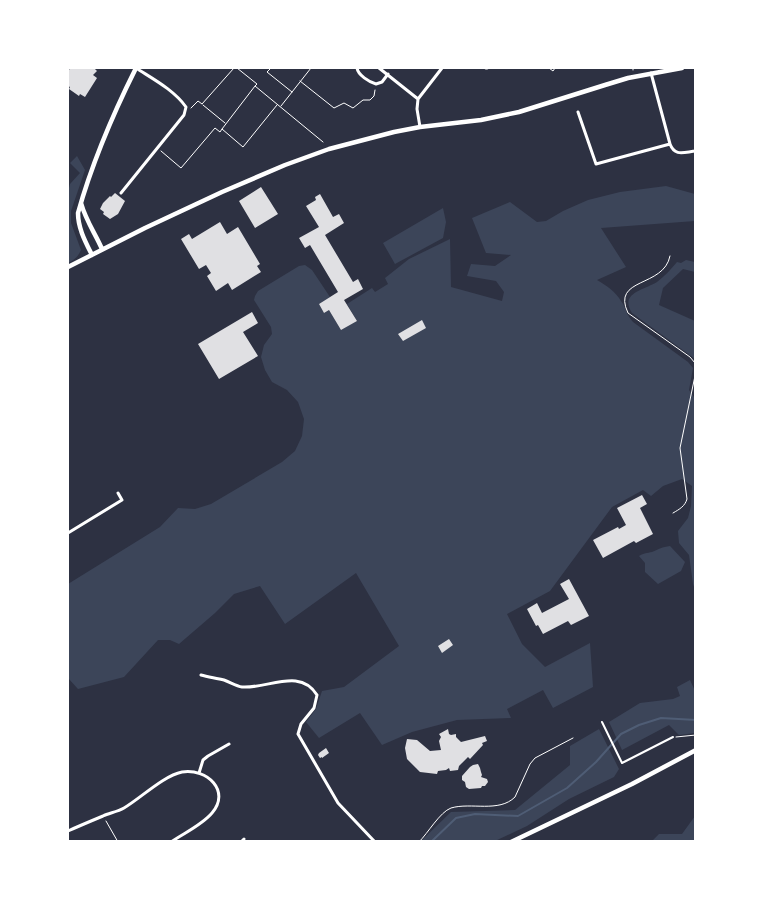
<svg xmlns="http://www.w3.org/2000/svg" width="763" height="909" viewBox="0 0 763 909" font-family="'Noto Sans',sans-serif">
	<rect width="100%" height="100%" fill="#2d3142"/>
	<path fill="#3c4559" d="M 77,156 L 85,170 L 71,211 L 71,223 L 81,250 C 78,257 74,260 68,263 L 68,192 L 70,184 L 80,173 L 70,163 Z
		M 666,186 L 695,194 L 695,221 L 601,228 L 626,267 L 597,280 C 606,285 616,292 621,301 C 627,309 625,313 633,322 L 688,362 L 693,368 L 689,390 L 696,400 L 695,590 L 693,584 L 689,555 L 679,543 L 678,531 L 688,518 L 691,506 L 692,486 L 682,479 L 663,486 L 651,496 L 643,490 L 612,507 L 550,591 L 507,614 L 522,644 L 545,667 L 590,643 L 593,687 L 553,708 L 543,690 L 507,709 L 511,718 L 457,720 L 412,732 L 382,745 L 360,713 L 319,738 L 306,722 L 316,709 L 322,691 L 344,687 L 399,646 L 356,573 L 285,624 L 260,586 L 234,594 L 215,613 L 179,644 L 170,640 L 158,640 L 124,677 L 78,689 L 68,678 L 68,584 L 160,527 L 178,508 L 195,509 L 211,504 L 282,462 L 295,451 L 302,436 L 304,419 L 298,402 L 287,390 L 272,382 L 265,370 L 261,357 L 264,345 L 272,334 L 271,327 L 254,300 L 255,296 L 258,291 L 299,266 L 305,265 L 312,270 L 330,297 L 319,304 L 324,313 L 329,310 L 341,330 L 357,321 L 347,304 L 372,288 L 375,292 L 388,284 L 385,278 L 409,259 L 450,239 L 451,287 L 502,301 L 504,292 L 496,281 L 467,276 L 471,264 L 495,266 L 511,255 L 486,253 L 472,218 L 510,202 L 537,222 L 546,221 L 563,211 L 588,200 L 620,192 Z
		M 443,208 L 446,222 L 443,238 L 395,264 L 383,243 Z
		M 686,260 L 695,262 L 695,272 L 683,269 L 663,288 L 659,305 L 695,321 L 695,359 L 632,313 C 619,293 644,290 657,282 C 665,276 671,269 677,262 L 681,263 Z
		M 670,546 L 685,562 L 681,571 L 658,584 L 645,572 L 645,563 L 639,556 C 644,553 647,553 652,552 C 659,549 662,547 670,546 Z
		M 690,680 L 695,691 L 695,733 L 679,735 L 669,725 L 622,750 L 609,722 L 640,703 L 673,699 L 680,696 L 677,687 Z
		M 599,729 L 619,769 L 614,777 L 569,799 L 527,826 L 495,841 L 421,841 L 451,812 L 515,810 L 570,765 L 570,746 Z
		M 695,816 L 695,841 L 652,841 L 659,834 L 682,834 Z"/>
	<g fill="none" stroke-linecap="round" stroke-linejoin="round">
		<path stroke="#4f5d75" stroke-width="2" d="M 431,842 L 456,818 L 475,814 L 518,816 L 567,788 L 596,762 L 621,734 L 639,725 L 661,718 L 696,720"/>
	</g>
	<path fill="#e0e0e3" d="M 72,68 L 94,68 L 97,71 L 93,75 L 97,78 L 85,97 L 80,94 L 79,96 L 69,89 L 70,87 L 68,86 L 68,70 Z
		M 261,187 L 278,214 L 255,228 L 239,201 Z
		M 115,193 L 125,201 L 118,214 L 110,219 L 103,214 L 104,212 L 100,209 L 103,203 L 110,196 L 111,197 Z
		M 320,194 L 333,217 L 339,214 L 344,223 L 325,235 L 353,282 L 358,279 L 363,289 L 344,300 L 357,321 L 341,330 L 329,310 L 324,313 L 319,304 L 338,292 L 310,245 L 305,248 L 299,238 L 319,227 L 306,206 L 316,200 L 315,197 Z
		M 220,222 L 227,234 L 238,227 L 260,264 L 257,266 L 261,272 L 232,290 L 228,283 L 216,291 L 207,276 L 211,273 L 206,265 L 199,269 L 181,239 L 189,234 L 192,239 Z
		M 252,312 L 258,323 L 243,332 L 258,356 L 219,379 L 198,344 Z
		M 422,320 L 426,328 L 403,341 L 398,334 Z
		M 642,495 L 647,504 L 640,508 L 653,534 L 636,543 L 634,541 L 603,558 L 593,540 L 618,527 L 619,529 L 626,525 L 617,508 Z
		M 569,579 L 589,616 L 571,625 L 568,621 L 543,634 L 538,625 L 536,626 L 527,609 L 537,603 L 542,613 L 569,599 L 560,584 Z
		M 449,639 L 453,645 L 442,653 L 438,646 Z
		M 448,729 L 449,734 L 451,735 L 456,734 L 456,737 L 461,742 L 485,736 L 487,741 L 482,743 L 483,745 L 470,759 L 468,757 L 459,766 L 458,770 L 450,771 L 449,768 L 446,770 L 438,771 L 437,774 L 420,772 L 407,759 L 405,748 L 407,739 L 417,740 L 430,751 L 441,750 L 439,741 L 441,737 L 439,734 Z
		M 326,748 L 329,753 L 322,758 L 322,757 L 320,758 L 318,755 L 319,753 Z
		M 478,764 L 480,768 L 481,772 L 482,775 L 481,777 L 487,779 L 488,782 L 485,786 L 482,786 L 481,788 L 469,789 L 466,787 L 465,782 L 462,780 L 462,776 L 470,767 L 473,765 Z"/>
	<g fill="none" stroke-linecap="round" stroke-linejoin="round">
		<path stroke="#fff" stroke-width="1" d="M 237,68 L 257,84 L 255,86 L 323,142
			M 271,68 L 267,72 L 292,92
			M 549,68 L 553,71 L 555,68
			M 633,70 L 633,68
			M 300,81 L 334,108 L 344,103 L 353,108 L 363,100 L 370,100 L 374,96 L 375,90
			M 255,86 L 222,129 L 243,147 L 277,105
			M 203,105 L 225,123
			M 281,106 L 311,68
			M 191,108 L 198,101 L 202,104 L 234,68
			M 161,151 L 181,168 L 215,128 L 220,132 L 222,129
			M 670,256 C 664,288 611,277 628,313 L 690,357 L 695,363 L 696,367
			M 673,513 C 680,509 685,506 687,499 L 680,448 L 696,371
			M 676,737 L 696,735
			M 106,821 L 118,842
			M 419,842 C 428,833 440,812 451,808 C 471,802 499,813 515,797 L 530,764 L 535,758 L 573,738"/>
		<path stroke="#fff" stroke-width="2" d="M 602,722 L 622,763 L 673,737"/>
		<path stroke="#fff" stroke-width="3" d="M 357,68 C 358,75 369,82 376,84 L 382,82 L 388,74
			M 379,68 L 418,99
			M 486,68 L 487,68
			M 578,112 L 596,164 L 670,144 L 651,73
			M 420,127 L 417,109 L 418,99 L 442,68
			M 670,144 C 675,157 684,152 696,151
			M 121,193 L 184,115 L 186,107 C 174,90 153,79 136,68
			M 68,533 L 122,500 L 118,493
			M 201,675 C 208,677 216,678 224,680 C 230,682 236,686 242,687 C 268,689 300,667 317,695 L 314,708 L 301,724 L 298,734 L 338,803 L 375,842
			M 199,773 L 203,760 L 208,756 L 229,744
			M 68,831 C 79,826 91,821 103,816 C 109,813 117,812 124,808 C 141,798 163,776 182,772 C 207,768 231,791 212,813 C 202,825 184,833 171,842
			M 241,842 L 244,839"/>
		<path stroke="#fff" stroke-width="4.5" d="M 81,203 C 86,221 95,233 102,249
			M 92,255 C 85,241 78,228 78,213 C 92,163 113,114 136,68
			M 68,267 L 145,228 L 222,192 L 285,165 L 329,149 L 394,132 L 420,127 L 481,120 L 519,112 L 605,85 L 628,78 L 682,68"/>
		<path stroke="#fff" stroke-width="4.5" d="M 511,842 L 632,784 L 696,750"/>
	</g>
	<rect width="763" height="909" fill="none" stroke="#ffffff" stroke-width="138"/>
</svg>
